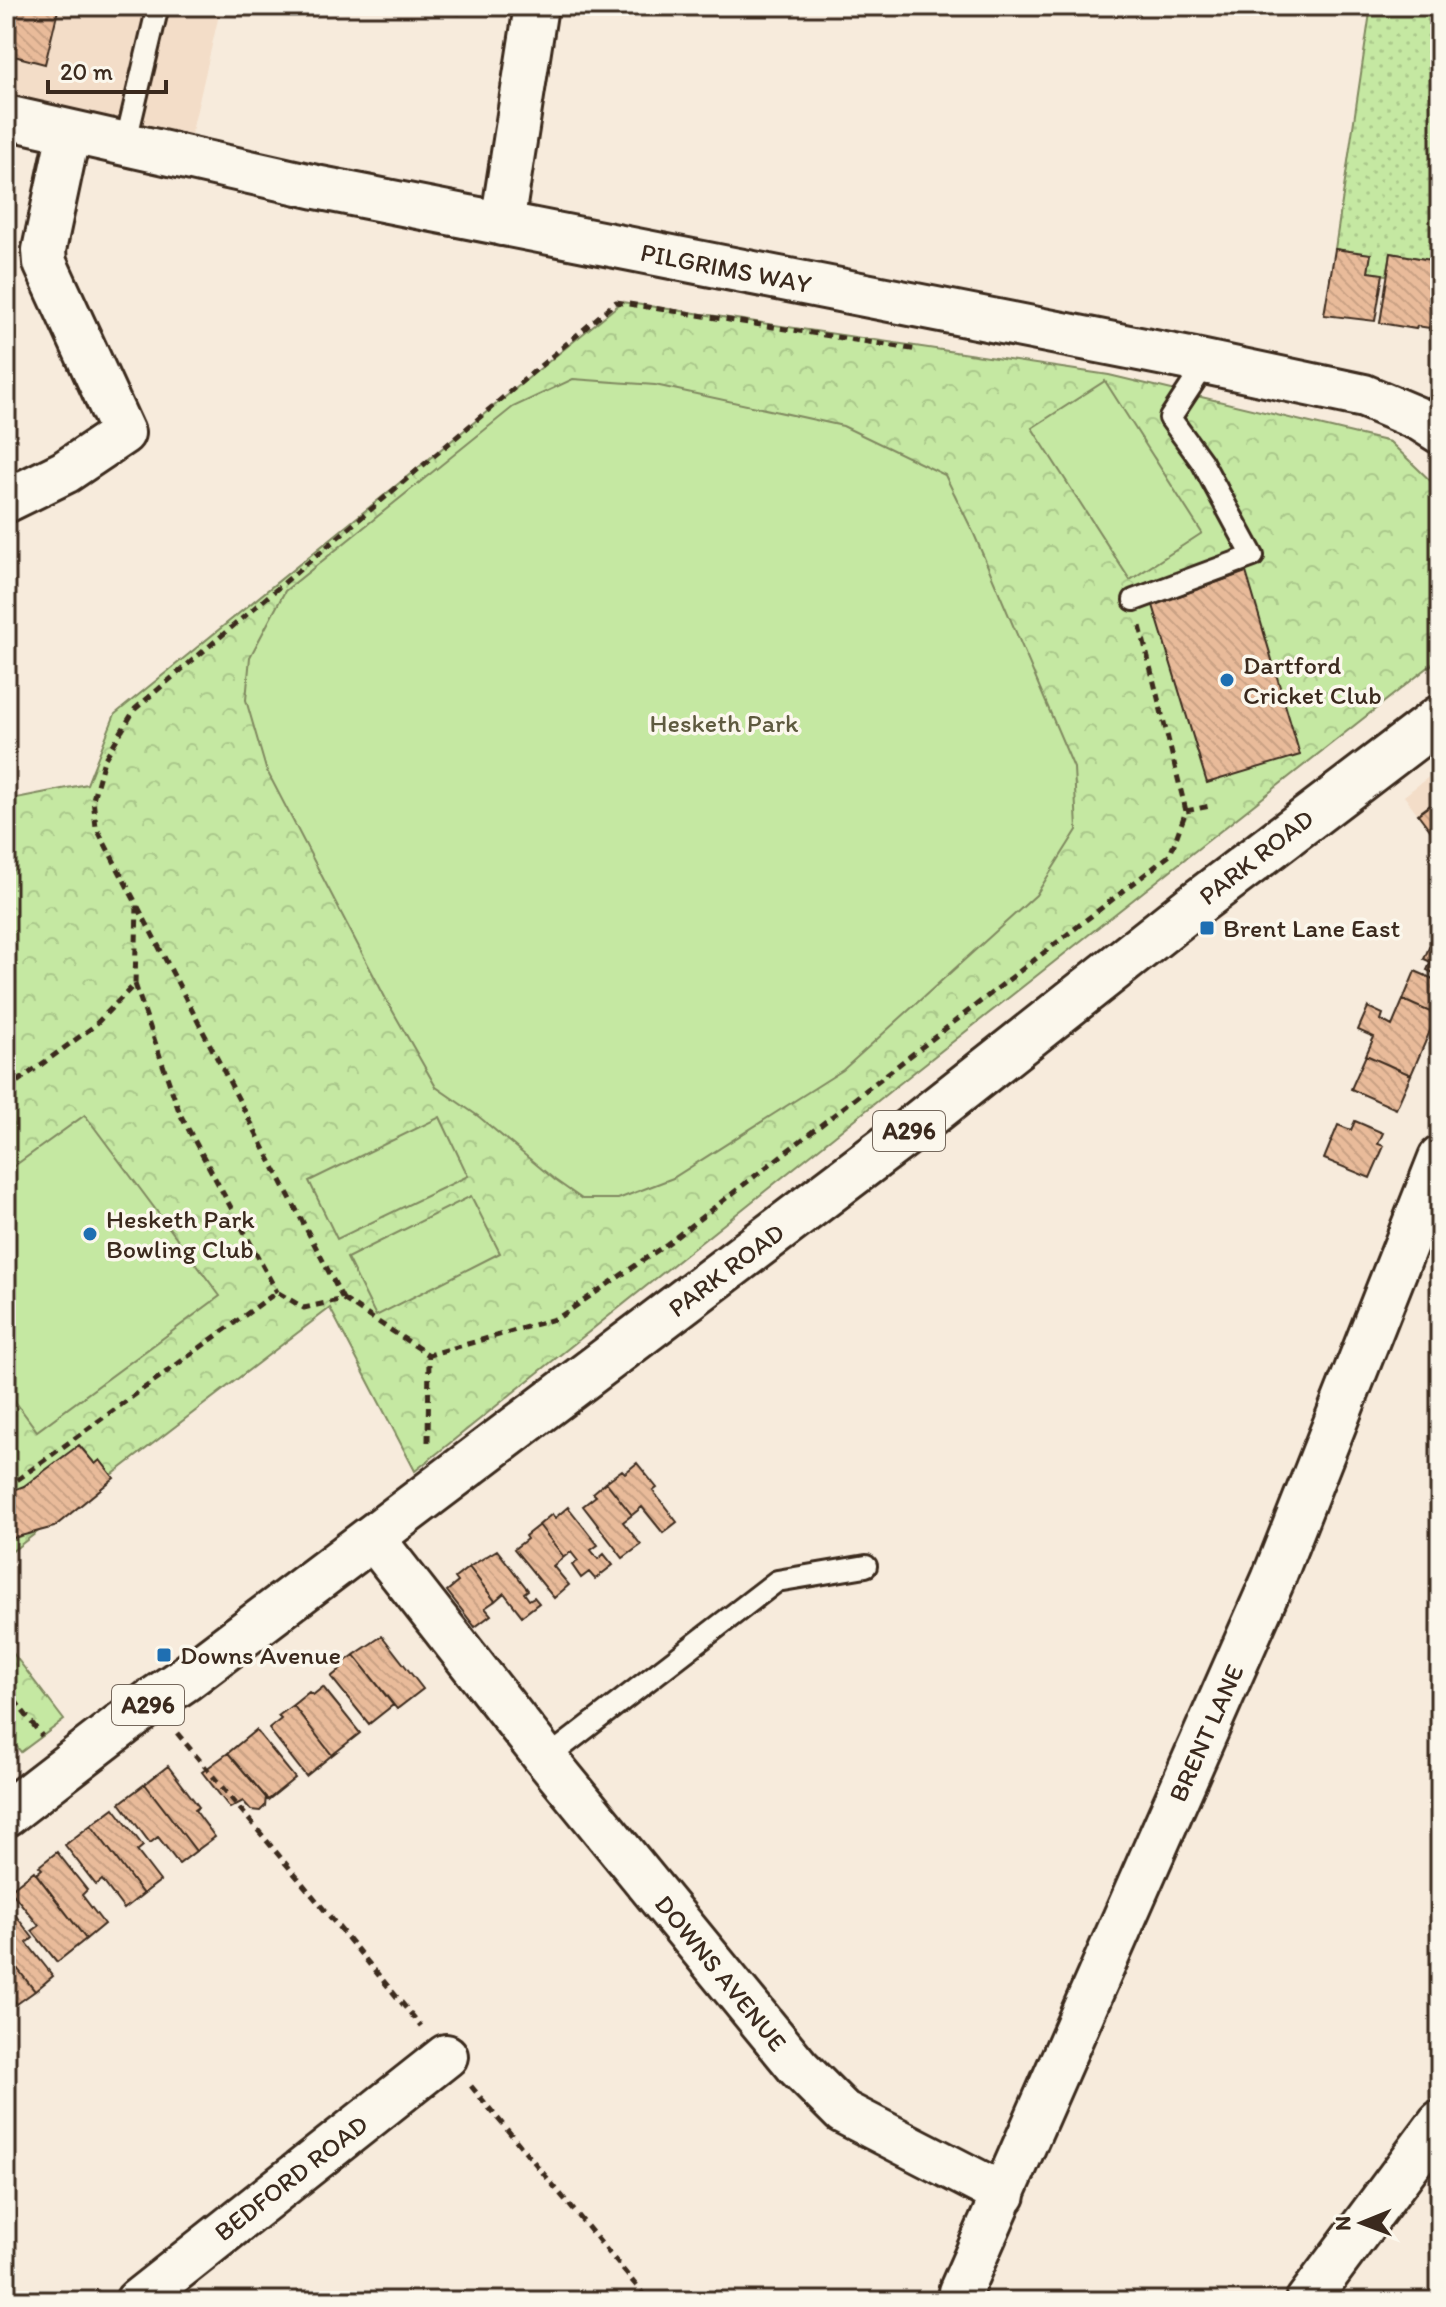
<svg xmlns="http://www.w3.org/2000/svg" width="1446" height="2307" viewBox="0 0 1446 2307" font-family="Itim,sans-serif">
	<defs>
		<pattern id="grass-dots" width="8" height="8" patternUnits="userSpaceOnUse" patternTransform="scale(2)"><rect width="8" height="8" fill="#c5e8a2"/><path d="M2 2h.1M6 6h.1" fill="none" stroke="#aac78b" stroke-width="1.8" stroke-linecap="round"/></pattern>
		<pattern id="forest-crowns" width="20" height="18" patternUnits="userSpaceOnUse" patternTransform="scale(2)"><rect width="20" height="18" fill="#c5e8a2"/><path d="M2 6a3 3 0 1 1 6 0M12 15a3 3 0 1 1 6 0" fill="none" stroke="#aac78b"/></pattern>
		<pattern id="building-back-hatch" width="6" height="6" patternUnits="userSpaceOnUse" patternTransform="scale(2)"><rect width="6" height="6" fill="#e9bb9a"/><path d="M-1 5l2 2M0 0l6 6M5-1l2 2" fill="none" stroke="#c9a184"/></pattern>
	</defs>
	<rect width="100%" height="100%" fill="#f7ebdc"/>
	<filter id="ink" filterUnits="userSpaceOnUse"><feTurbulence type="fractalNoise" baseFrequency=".0125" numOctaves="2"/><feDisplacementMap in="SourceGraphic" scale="16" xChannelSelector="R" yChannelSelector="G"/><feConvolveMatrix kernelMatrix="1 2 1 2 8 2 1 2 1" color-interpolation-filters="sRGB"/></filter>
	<g filter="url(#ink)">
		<path fill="#f3ddc8" d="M 6,6 L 221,6 L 190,140 L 16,98 L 6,90 Z
			M 1440,768 L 1440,843 L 1404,796 Z"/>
		<path fill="url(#grass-dots)" stroke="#808960" stroke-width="2" d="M 1371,6 L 1440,6 L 1440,265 L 1435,292 L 1431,292 L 1436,261 L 1391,253 L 1387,275 L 1368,272 L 1370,254 L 1335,249 Z"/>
		<path fill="url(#forest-crowns)" stroke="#808960" stroke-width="2" d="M 622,302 L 1109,375 L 1390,442 L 1440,490 L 1440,658 L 894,1088 L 415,1471 L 330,1308 L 6,1556 L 6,800 L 87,784 L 115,714 Z
			M 6,1644 L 64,1720 L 21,1752 L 6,1733 Z"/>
		<path fill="#c5e8a2" stroke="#808960" stroke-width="2" d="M 573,379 L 655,385 L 843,426 L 945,475 L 974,534 L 1074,768 L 1077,830 L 1036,895 L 843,1070 L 673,1178 L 618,1199 L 582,1199 L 555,1180 L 478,1116 L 436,1087 L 387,1001 L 266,769 L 246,700 L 250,657 L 285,591 L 513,407 Z
			M 1105,381 L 1202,533 L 1130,580 L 1032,428 Z
			M 85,1115 L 220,1296 L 37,1431 L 6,1389 L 6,1172 Z
			M 440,1117 L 468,1176 L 337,1239 L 309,1181 Z
			M 471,1196 L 500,1253 L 376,1316 L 347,1258 Z"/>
		<path fill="url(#building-back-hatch)" stroke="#3b2a1e" stroke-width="2" d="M 6,6 L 59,6 L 45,64 L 6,54 Z
			M 414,6 L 460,6 L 459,14 Z
			M 1335,249 L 1371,254 L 1368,272 L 1383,274 L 1375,321 L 1324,315 Z
			M 1391,253 L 1436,261 L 1431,292 L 1435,292 L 1430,328 L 1417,326 L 1416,329 L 1380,323 Z
			M 1440,265 L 1440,332 L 1429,330 Z
			M 1246,572 L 1300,755 L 1207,783 L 1153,605 Z
			M 1440,798 L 1440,843 L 1418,814 Z
			M 1438,924 L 1440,925 L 1440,947 L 1430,942 Z
			M 1430,945 L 1440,950 L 1440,976 L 1427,970 L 1431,962 L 1424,959 Z
			M 1415,971 L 1440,982 L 1437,1015 L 1403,1000 Z
			M 1403,1000 L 1437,1015 L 1411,1075 L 1366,1055 L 1374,1037 L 1358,1030 L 1368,1007 L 1383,1014 L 1381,1020 L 1392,1026 Z
			M 1366,1055 L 1411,1075 L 1396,1109 L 1351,1089 Z
			M 1355,1121 L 1383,1133 L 1378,1144 L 1384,1146 L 1370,1178 L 1324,1159 L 1338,1125 L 1351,1130 Z
			M 79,1445 L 95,1464 L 100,1460 L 114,1478 L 54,1527 L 6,1540 L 6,1493 L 24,1486 Z
			M 637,1463 L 657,1488 L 653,1491 L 677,1522 L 663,1533 L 642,1507 L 632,1515 L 606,1482 L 622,1470 L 625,1473 Z
			M 606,1482 L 632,1515 L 623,1522 L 641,1545 L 623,1558 L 583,1506 L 596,1496 L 593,1493 Z
			M 568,1507 L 598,1545 L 591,1550 L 598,1559 L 604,1554 L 613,1565 L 595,1579 L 589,1572 L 581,1578 L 572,1565 L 578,1561 L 571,1552 L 564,1557 L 539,1525 L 552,1514 L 555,1518 Z
			M 539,1525 L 564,1557 L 553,1566 L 569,1585 L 554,1598 L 514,1549 L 527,1539 L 525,1536 Z
			M 497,1550 L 528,1590 L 524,1593 L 529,1600 L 534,1597 L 539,1603 L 522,1616 L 504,1593 L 495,1601 L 469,1567 Z
			M 469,1567 L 495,1601 L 485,1608 L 491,1615 L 475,1627 L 447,1591 L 458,1582 L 455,1578 Z
			M 382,1636 L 423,1689 L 397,1709 L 354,1655 Z
			M 354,1655 L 393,1705 L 369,1724 L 331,1677 L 342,1668 L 340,1665 Z
			M 323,1687 L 360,1733 L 332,1755 L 293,1705 L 309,1692 L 313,1695 Z
			M 293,1705 L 332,1755 L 306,1776 L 269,1729 L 281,1719 L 278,1716 Z
			M 256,1730 L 295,1778 L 268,1800 L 228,1753 Z
			M 228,1753 L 266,1797 L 265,1806 L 260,1811 L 251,1810 L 243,1801 L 230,1808 L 202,1772 Z
			M 168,1766 L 199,1807 L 195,1810 L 215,1837 L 196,1851 L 145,1784 Z
			M 145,1784 L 196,1851 L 179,1864 L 158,1837 L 150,1843 L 120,1803 Z
			M 114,1808 L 143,1846 L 137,1851 L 160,1881 L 143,1894 L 91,1825 Z
			M 91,1825 L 143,1894 L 124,1909 L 102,1880 L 96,1885 L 65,1845 Z
			M 57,1852 L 87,1890 L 82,1895 L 104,1924 L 86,1939 L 36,1874 L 42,1869 L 39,1866 Z
			M 34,1871 L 86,1939 L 57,1962 L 32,1931 L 39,1926 L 10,1890 Z
			M 6,1903 L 33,1938 L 27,1943 L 53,1976 L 35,1991 L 6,1954 Z
			M 6,1954 L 35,1991 L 17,2004 L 6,1990 Z"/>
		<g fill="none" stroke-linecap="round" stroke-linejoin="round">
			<g stroke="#3b2a1e" stroke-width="26">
				<path id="service" d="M 125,145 L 158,6
					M 1134,600 L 1253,556 L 1202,462 L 1170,418 L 1197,377 L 1195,360
					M 546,1759 L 777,1581 L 866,1566"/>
			</g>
			<g stroke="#3b2a1e" stroke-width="48">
				<path id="minor" d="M 6,117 L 316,187 L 1195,360 L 1364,396 L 1421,420 L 1440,432
					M 502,224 L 536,6
					M 6,501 L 65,472 L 123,433 L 45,263 L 44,250 L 69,132
					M 372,1537 L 546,1759 L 798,2067 L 843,2112 L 1004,2195
					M 137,2301 L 446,2056
					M 959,2301 L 960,2292 L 1273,1580 L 1440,1158
					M 1307,2301 L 1440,2122"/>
			</g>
			<g stroke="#3b2a1e" stroke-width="50">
				<path id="primary" d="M 6,1814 L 151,1702 L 185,1679 L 909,1131 L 1193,906 L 1440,718"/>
			</g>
			<path stroke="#3b2a1e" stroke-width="5" stroke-dasharray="8 6" stroke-linecap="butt" d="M 1186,811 L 1210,806
				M 138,907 L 343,1299
				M 135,984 L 180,1114 L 277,1292
				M 6,1090 L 93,1027 L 135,984 L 137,905 L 96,827 L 93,799 L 104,760 L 135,709 L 616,302 L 918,350
				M 428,1442 L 429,1355 L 558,1318 L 667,1244 L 1170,855 L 1186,811 L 1140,626
				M 6,1488 L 277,1292 L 304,1308 L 343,1299 L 429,1355
				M 6,1689 L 42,1736
				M 177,1733 L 421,2026
				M 471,2086 L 649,2301
				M 86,2301 L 99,2290"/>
			<use href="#service" stroke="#fbf7ec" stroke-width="20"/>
			<use href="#minor" stroke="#fbf7ec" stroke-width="42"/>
			<use href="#primary" stroke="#fbf7ec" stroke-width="44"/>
		</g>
	</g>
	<g fill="#1f6fb2" stroke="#fbf7ec" stroke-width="3">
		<circle cx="1227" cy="680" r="8"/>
		<rect x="1199" y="920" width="16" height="16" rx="4"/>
		<circle cx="90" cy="1234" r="8"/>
		<rect x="156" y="1647" width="16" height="16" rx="4"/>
	</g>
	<g text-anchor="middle" stroke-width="7" stroke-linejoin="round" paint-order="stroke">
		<g fill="#fbf7ec" stroke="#75685c" stroke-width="2">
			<rect x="873" y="1111" width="72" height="40" rx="6"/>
			<rect x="112" y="1685" width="72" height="40" rx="6"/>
		</g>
		<g font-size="24" font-weight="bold" fill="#3b2a1e">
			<text x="909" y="1139">A296</text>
			<text x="148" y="1713">A296</text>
		</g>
		<g font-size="26" fill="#3b2a1e" stroke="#fbf7ec">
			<text transform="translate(726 268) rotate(11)" y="9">PILGRIMS WAY</text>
			<text transform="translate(1256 857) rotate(-38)" y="9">PARK ROAD</text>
			<text transform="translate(726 1270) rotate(-37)" y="9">PARK ROAD</text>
			<text transform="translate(1206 1733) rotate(-66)" y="9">BRENT LANE</text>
			<text transform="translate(721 1973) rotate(51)" y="9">DOWNS AVENUE</text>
			<text transform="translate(291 2178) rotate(-38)" y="9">BEDFORD ROAD</text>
		</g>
		<g font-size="26" fill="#3b2a1e" stroke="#fbf7ec" text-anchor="start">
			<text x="1243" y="674">Dartford<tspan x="1243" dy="30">Cricket Club</tspan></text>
			<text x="1223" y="937">Brent Lane East</text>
			<text x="106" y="1228">Hesketh Park<tspan x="106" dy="30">Bowling Club</tspan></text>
			<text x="180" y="1664">Downs Avenue</text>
		</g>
		<g font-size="26" fill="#5e5a3f" stroke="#fbf7ec">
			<text x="724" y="732">Hesketh Park</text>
		</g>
	</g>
	<rect width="1446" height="2307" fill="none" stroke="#fbf7ec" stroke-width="32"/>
	<rect x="16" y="16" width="1414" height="2275" fill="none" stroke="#3b2a1e" stroke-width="3" filter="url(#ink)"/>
	<g transform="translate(1362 2223) rotate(269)" stroke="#fbf7ec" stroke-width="6" paint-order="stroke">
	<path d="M0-6L14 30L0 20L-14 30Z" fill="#3b2a1e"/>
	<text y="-12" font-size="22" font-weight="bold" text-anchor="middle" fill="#3b2a1e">N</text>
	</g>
	<path d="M48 80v12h118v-12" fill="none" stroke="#3b2a1e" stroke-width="4"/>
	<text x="60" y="80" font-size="24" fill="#3b2a1e" stroke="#fbf7ec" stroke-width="6" paint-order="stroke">20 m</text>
</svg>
